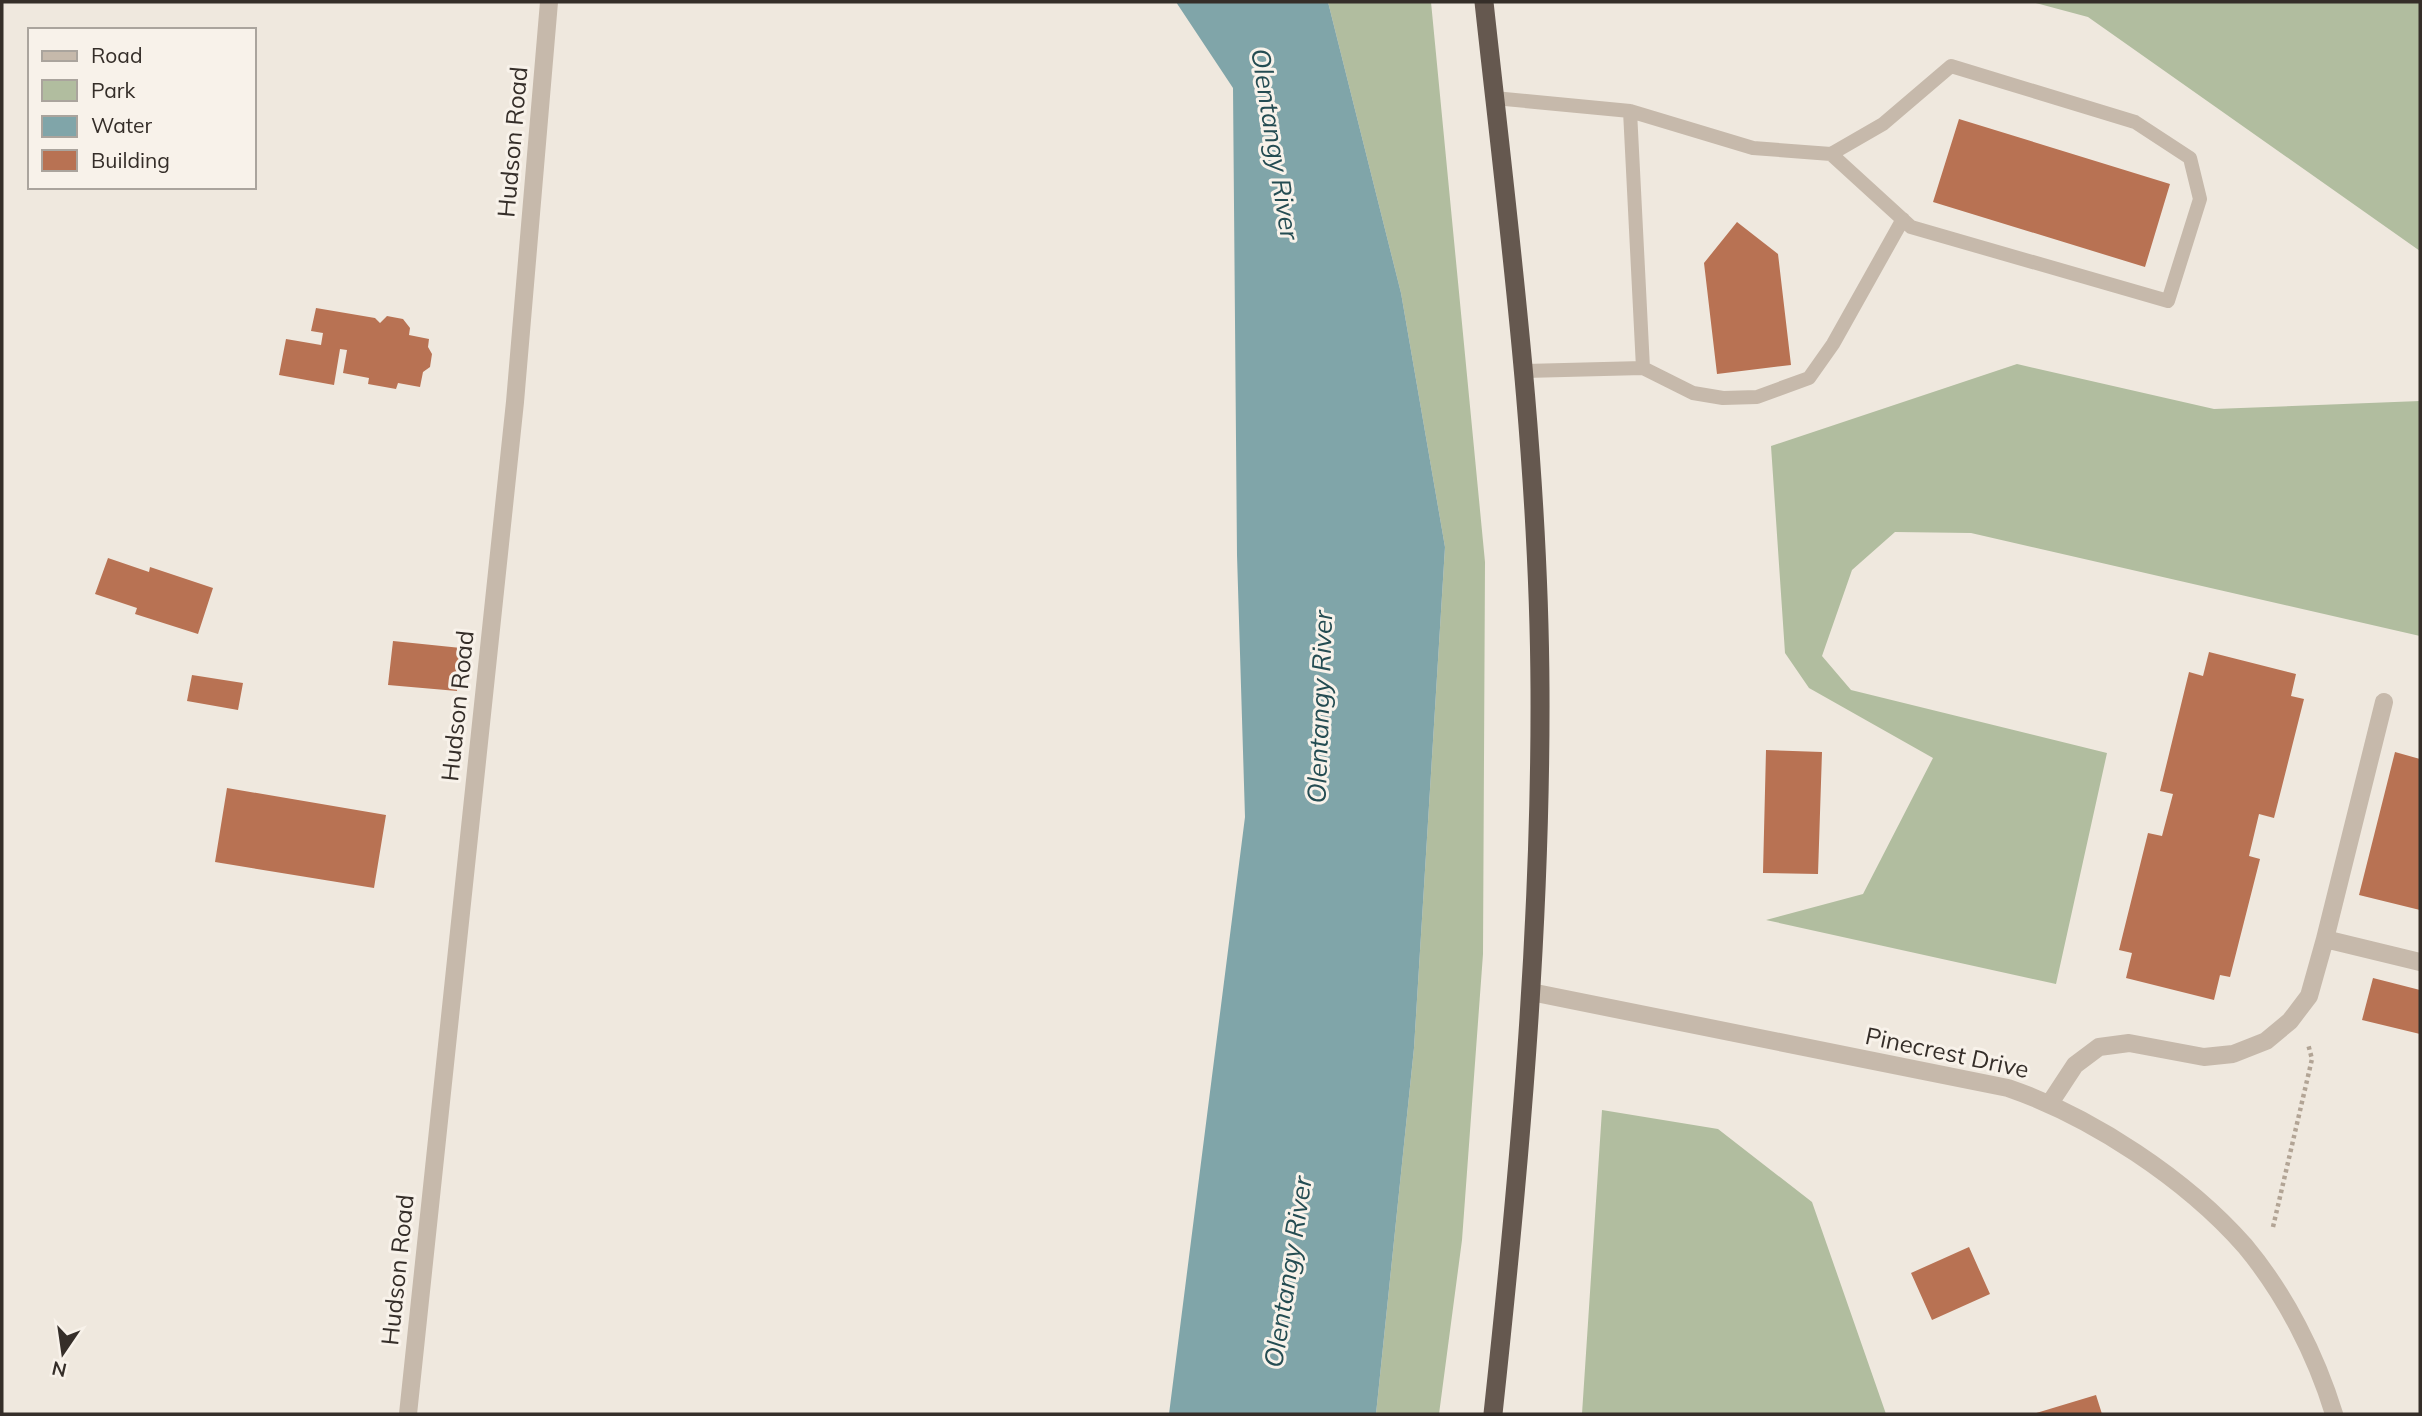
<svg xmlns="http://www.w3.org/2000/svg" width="2422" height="1416" viewBox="0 0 2422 1416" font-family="Mulish,sans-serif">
	<rect width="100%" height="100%" fill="#efe8de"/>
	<path fill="#b1bd9f" d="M 1328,2 L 1431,2 L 1485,562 L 1483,954 L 1462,1240 L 1439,1414 L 1376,1414 L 1414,1048 L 1445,547 L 1401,293 Z
		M 2032,2 L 2420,2 L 2420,251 L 2088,17 Z
		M 2017,364 L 2214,409 L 2420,401 L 2420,636 L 1971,533 L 1895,532 L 1852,570 L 1822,656 L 1851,690 L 2107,753 L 2056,984 L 1766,920 L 1863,894 L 1933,758 L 1809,688 L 1785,653 L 1771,446 Z
		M 1602,1110 L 1718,1129 L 1812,1202 L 1886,1414 L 1582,1414 Z"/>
	<path fill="#80a5a9" d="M 1176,2 L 1328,2 L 1401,293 L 1445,547 L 1414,1048 L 1376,1414 L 1169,1414 L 1245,817 L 1237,555 L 1233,88 Z"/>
	<path fill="#b87253" d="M 1959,119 L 2170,184 L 2145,267 L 1933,202 Z
		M 1737,222 L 1778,254 L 1791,365 L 1717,374 L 1704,263 Z
		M 316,308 L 375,318 L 380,323 L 387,316 L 403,319 L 410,328 L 409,335 L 429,339 L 428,347 L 432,354 L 430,367 L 423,372 L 420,387 L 398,383 L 396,389 L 368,384 L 369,378 L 343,373 L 347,350 L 340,349 L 334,385 L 279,375 L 286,339 L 321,345 L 323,333 L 311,331 Z
		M 108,558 L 149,572 L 150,567 L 213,588 L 198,634 L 135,614 L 137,608 L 95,594 Z
		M 393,641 L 461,648 L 457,691 L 388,685 Z
		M 2209,652 L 2296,674 L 2291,696 L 2304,699 L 2274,818 L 2259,814 L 2249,856 L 2260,859 L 2230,977 L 2220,975 L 2214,1000 L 2126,978 L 2132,953 L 2119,950 L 2148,833 L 2162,836 L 2173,794 L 2160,791 L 2189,672 L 2203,676 Z
		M 192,675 L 243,683 L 238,710 L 187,701 Z
		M 1766,750 L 1822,752 L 1818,874 L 1763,873 Z
		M 2395,752 L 2420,759 L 2420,910 L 2359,895 Z
		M 227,788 L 386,815 L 374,888 L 215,862 Z
		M 2373,978 L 2420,990 L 2420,1034 L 2362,1020 Z
		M 1969,1247 L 1990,1294 L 1932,1320 L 1911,1273 Z
		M 2096,1395 L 2102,1414 L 2033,1414 Z"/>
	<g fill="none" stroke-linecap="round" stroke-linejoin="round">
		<path stroke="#b2a495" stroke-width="4.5" stroke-dasharray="3.5 3.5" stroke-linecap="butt" d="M 2273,1227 L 2312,1059 L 2308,1044"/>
		<path stroke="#c6b9ab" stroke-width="14" d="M 1494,98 L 1630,111 L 1643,368 L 1525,371
			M 1630,111 L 1753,148 L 1831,154 L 1883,124 L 1951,66 L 2135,122 L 2190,158 L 2200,199 L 2168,301 L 1911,227 L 1831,154
			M 1643,368 L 1693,393 L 1723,398 L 1757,397 L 1809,378 L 1833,344 L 1903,219"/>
		<path stroke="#c6b9ab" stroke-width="18" d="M 2325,939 L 2384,702
			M 1531,992 L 2008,1088 C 2092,1117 2186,1179 2245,1246 C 2285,1294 2316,1355 2334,1414
			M 2050,1103 L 2075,1065 L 2099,1047 L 2129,1043 L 2204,1057 L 2233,1054 L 2266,1041 L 2290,1021 L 2309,996 L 2325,939 L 2420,962
			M 408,1414 L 515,402 L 549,2"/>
		<path stroke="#65584f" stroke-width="19" d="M 1484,2 C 1509,230 1539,459 1540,690 C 1541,932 1519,1174 1493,1414"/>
	</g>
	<g text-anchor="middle" stroke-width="6" stroke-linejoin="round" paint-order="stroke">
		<g font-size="24" fill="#352e29" stroke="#f8f2ea">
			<text transform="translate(513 142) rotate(-85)" y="8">Hudson Road</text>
			<text transform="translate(458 706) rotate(-84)" y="8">Hudson Road</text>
			<text transform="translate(1947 1053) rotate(12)" y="8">Pinecrest Drive</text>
			<text transform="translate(398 1270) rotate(-84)" y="8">Hudson Road</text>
		</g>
		<g font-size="26" font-style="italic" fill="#244c52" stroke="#f8f2ea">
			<text transform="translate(1275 144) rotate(81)" y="9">Olentangy River</text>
			<text transform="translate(1320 707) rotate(-88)" y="9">Olentangy River</text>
			<text transform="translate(1288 1272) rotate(-81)" y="9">Olentangy River</text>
		</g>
	</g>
	<rect width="2422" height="1416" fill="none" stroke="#352e29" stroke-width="7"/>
	<rect x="28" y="28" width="228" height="161" fill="#f8f2ea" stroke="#aaa49d" stroke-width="2"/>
	<rect x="42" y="51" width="35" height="10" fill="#c6b9ab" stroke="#aaa49d" stroke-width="2"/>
	<text x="91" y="63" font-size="21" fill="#352e29">Road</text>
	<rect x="42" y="80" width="35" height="21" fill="#b1bd9f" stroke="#aaa49d" stroke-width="2"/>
	<text x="91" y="98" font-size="21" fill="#352e29">Park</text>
	<rect x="42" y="116" width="35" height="21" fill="#80a5a9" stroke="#aaa49d" stroke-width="2"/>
	<text x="91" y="133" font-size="21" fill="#352e29">Water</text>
	<rect x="42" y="150" width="35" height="21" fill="#b87253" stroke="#aaa49d" stroke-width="2"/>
	<text x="91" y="168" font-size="21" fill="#352e29">Building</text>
	<g transform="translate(63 1353) rotate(193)" stroke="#f8f2ea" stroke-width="5" paint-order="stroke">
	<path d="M0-5L12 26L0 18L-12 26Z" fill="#352e29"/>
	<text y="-10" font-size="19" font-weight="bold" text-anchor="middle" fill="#352e29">N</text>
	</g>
</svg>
